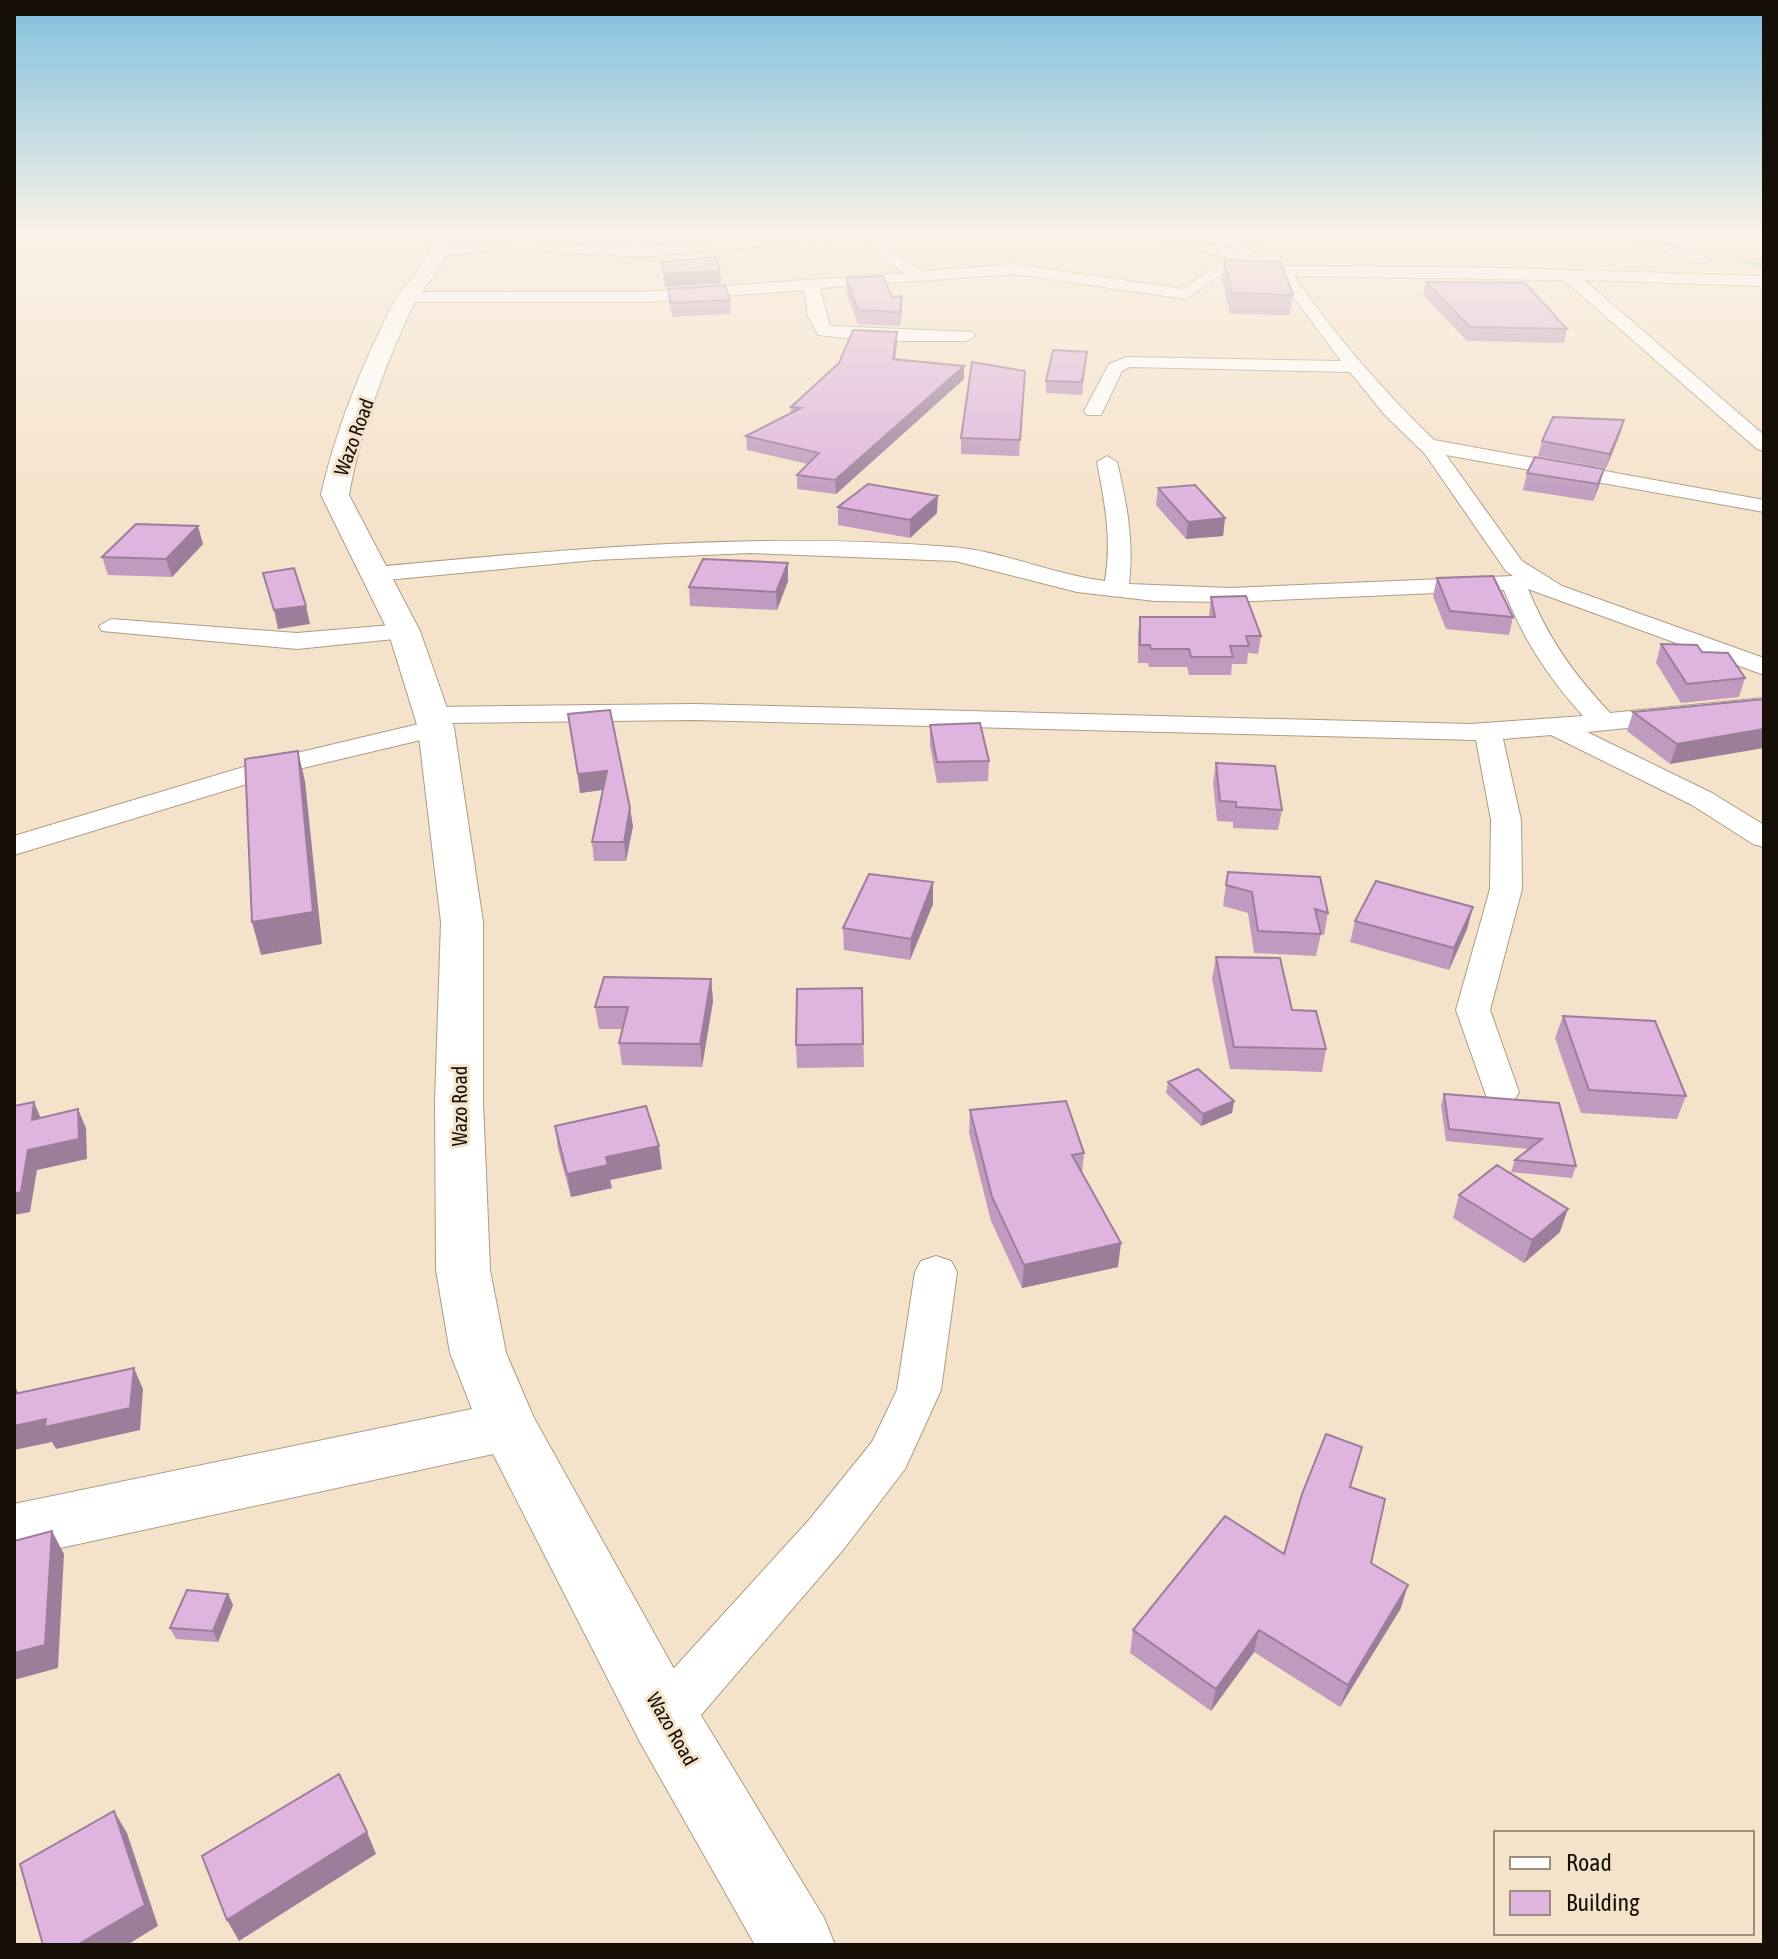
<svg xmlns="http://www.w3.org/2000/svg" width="1778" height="1959" viewBox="0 0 1778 1959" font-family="'Asap Condensed',sans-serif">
	<rect width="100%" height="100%" fill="#f5e2ca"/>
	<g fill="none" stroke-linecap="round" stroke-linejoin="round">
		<path fill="#84d0d0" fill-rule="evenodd" d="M 1743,260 L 1764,264 L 1764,268 L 1741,263 Z"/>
		<g stroke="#ad9c85" stroke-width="2">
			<path id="street" d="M 806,233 L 867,233 L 923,271 L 1014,264 L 1183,289 L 1228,257 L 1113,233 L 1144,233 L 1238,250 L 1263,233 L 1280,233 L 1186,299 L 1014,274 L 820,288 L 830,326 L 972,332 L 975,336 L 966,341 L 874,341 L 818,335 L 808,316 L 804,290 L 643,302 L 407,302 L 399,297 L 407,292 L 643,292 L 904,273 L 854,238 L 641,257 L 508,250 L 442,255 L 435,251 L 442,247 L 535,239 L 542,244 L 641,247 Z
				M 1602,233 L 1626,233 L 1712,259 L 1704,264 Z
				M 1264,266 L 1465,267 L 1764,276 L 1764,286 L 1584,280 L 1764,435 L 1764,451 L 1757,449 L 1564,280 L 1294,276 C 1335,335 1382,390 1434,440 L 1764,500 L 1764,512 L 1446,455 L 1522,561 L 1562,586 L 1764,658 L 1764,675 L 1528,589 C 1549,640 1573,673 1610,713 L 1764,698 L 1764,714 L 1587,732 L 1712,793 L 1764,825 L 1764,847 L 1753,844 L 1692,805 L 1551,735 L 1503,739 L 1521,820 L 1522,889 L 1490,1010 L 1519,1092 L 1514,1101 L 1501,1104 L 1488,1101 L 1456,1010 L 1490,889 L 1491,820 L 1476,740 L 694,720 L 446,723 L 450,728 L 446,734 L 286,772 L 14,855 L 14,836 L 267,760 L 427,722 L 417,715 L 421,709 L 431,707 L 694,704 L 1471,724 L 1583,716 C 1548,677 1523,639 1504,590 L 1230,602 L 1155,601 L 1077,592 L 955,561 L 749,553 L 595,560 L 376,581 L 364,574 L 376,567 C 568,549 759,531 952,547 C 1003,551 1053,575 1105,581 C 1112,540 1105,503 1097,462 L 1107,456 L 1117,462 C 1127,504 1134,541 1129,584 L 1230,588 L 1513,576 L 1506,571 L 1425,454 L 1384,414 L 1350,372 L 1130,367 L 1122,371 L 1101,415 L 1087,415 L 1084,411 L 1109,364 L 1127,357 L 1341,361 L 1278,276 L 1259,274 L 1259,268 Z
				M 111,619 L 297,633 L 404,624 L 416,631 L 404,638 L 297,649 L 102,631 L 99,626 Z
				M 936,1256 L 951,1261 L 957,1272 L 941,1390 L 905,1469 L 843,1550 L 683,1736 L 664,1744 L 645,1736 L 637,1718 L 645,1700 L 809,1520 L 872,1442 L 897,1390 L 915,1272 L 921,1261 Z"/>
		</g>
		<g stroke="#ad9c85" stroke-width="2">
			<path id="secondary" d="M 433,233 L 451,233 C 450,266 425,280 412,308 C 385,365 360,432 349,495 L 420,631 L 454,728 L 483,922 L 483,1102 L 490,1270 L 506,1353 L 534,1418 L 688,1694 L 824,1918 L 835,1945 L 755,1945 L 640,1742 L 493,1454 L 14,1558 L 14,1504 L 472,1409 L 450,1353 L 436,1270 L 435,1102 L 441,922 L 418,728 L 388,631 L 321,495 C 335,432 362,365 391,308 C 405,281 431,265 433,233 Z"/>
		</g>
		<use href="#street" fill="#fff" fill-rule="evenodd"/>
		<use href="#secondary" fill="#fff" fill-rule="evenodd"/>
	</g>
	<path fill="#c09bbf" d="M 1224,260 L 1293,295 L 1290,315 L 1230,314 L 1222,280 Z
		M 846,278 L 892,297 L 902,310 L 900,326 L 858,324 L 846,291 Z
		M 1426,282 L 1567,329 L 1564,343 L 1467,341 L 1423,295 Z
		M 668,289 L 730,300 L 731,314 L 672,317 L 669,303 Z
		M 897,344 L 895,359 L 964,379 L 836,494 L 797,489 L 797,475 L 808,464 L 747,450 L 746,436 L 791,413 L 791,407 Z
		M 1087,352 L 1082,395 L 1046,393 L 1046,381 Z
		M 1025,371 L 1019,456 L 961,454 L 961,438 Z
		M 1624,420 L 1620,434 L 1606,468 L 1538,456 L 1542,441 Z
		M 1604,469 L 1599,486 L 1593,501 L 1523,490 L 1527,473 Z
		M 1158,488 L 1225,518 L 1223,536 L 1186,539 L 1156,505 Z
		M 838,507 L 937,513 L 910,538 L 838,525 Z
		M 203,544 L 172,577 L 108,575 L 102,557 Z
		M 788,563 L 788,581 L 777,610 L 690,606 L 689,587 Z
		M 1437,578 L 1513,617 L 1509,635 L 1446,629 L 1433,596 Z
		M 1211,597 L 1261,636 L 1258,654 L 1248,653 L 1247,664 L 1232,664 L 1231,675 L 1189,675 L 1187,667 L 1149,667 L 1148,663 L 1138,663 L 1138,634 L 1140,617 L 1209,617 Z
		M 1661,644 L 1702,652 L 1745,678 L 1739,697 L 1681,703 L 1656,663 Z
		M 1764,699 L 1670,764 L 1627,731 L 1633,712 Z
		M 568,714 L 633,826 L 626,861 L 594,861 L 592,842 L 603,790 L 580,793 Z
		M 930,725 L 989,761 L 988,781 L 937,783 L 930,745 Z
		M 1216,763 L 1282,810 L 1278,830 L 1233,828 L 1233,822 L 1217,821 L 1213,783 Z
		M 1228,872 L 1328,913 L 1324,935 L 1321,934 L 1316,956 L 1254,953 L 1248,913 L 1223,906 Z
		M 933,882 L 933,904 L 910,960 L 844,950 L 843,928 Z
		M 1473,907 L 1467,929 L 1449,970 L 1350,942 L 1355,921 Z
		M 1216,957 L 1326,1049 L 1322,1072 L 1230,1069 L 1212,979 Z
		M 711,979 L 713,1001 L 702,1067 L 622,1065 L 619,1043 L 622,1029 L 599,1029 L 595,1007 Z
		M 862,988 L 864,1067 L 797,1068 L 796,1045 Z
		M 1563,1016 L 1686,1096 L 1677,1119 L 1581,1113 L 1555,1038 Z
		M 1168,1082 L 1234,1101 L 1232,1113 L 1201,1126 L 1166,1093 Z
		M 1444,1094 L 1559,1103 L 1576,1166 L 1572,1178 L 1511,1172 L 1515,1160 L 1528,1149 L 1446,1141 L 1441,1105 Z
		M 970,1110 L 1084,1153 L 1082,1173 L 1118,1267 L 1022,1288 L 991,1221 L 969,1133 Z
		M 555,1126 L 662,1169 L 610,1180 L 612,1188 L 571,1197 L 558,1149 Z
		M 1459,1195 L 1560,1232 L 1524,1263 L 1453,1218 Z
		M 1350,1487 L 1371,1563 L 1401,1608 L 1340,1707 L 1254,1652 L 1211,1711 L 1130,1653 L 1133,1630 L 1284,1554 Z
		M 228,1594 L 233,1605 L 218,1642 L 176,1639 L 170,1628 Z"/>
	<path fill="#9c7e9b" d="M 720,270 L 721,283 L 665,287 L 664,274 Z
		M 902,296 L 902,310 L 900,326 L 900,312 Z
		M 897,332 L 897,344 L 893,371 L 893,359 Z
		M 964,366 L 964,379 L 836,494 L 835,480 Z
		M 1624,420 L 1620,434 L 1606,468 L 1610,454 Z
		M 1604,469 L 1599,486 L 1593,501 L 1598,484 Z
		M 938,496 L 937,513 L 910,538 L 910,520 Z
		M 1225,518 L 1223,536 L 1186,539 L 1188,522 Z
		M 198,526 L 203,544 L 172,577 L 166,559 Z
		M 788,563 L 788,581 L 777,610 L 776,592 Z
		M 306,606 L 310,624 L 278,629 L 274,610 Z
		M 1764,729 L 1764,748 L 1670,764 L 1677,744 Z
		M 298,751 L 305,781 L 322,944 L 261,955 L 252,922 Z
		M 607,771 L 609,789 L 580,793 L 578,774 Z
		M 630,808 L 633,826 L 626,861 L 624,842 Z
		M 933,882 L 933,904 L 910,960 L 911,939 Z
		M 1473,907 L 1467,929 L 1449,970 L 1454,948 Z
		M 711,979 L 713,1001 L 702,1067 L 700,1044 Z
		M 1234,1101 L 1232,1113 L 1201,1126 L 1203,1114 Z
		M 34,1102 L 42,1121 L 32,1120 Z
		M 78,1109 L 86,1128 L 87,1159 L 37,1170 L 30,1212 L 14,1215 L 14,1194 L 28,1150 Z
		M 659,1146 L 662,1169 L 610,1180 L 612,1188 L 571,1197 L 567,1174 L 606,1157 Z
		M 1568,1209 L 1560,1232 L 1524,1263 L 1532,1240 Z
		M 1121,1243 L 1118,1267 L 1022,1288 L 1024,1265 Z
		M 134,1368 L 143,1389 L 140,1430 L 56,1449 L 52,1442 L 14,1450 L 14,1426 Z
		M 14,1384 L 21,1399 L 14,1407 Z
		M 52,1531 L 64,1554 L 58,1668 L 14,1680 L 14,1653 Z
		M 1408,1585 L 1401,1608 L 1340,1707 L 1348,1685 Z
		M 228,1594 L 233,1605 L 218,1642 L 213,1631 Z
		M 1259,1630 L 1254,1652 L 1211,1711 L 1216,1689 Z
		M 114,1811 L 127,1833 L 158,1926 L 127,1945 L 77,1945 Z
		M 367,1832 L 376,1854 L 239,1941 L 227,1920 Z"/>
	<path fill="#dfb4de" stroke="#9c7e9b" stroke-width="2" d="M 716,257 L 720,270 L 664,274 L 661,262 Z
		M 1224,260 L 1281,262 L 1293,295 L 1232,293 Z
		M 883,276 L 892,297 L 902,296 L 900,312 L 858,310 L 846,278 Z
		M 1426,282 L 1525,283 L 1567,329 L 1470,327 Z
		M 725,285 L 730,300 L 671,303 L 668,289 Z
		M 853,330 L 897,332 L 893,359 L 964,366 L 835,480 L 797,475 L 819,453 L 746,436 L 801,408 L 791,407 L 839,363 Z
		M 1053,350 L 1087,352 L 1082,382 L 1046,381 Z
		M 972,362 L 1025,371 L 1020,440 L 961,438 Z
		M 1553,417 L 1624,420 L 1610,454 L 1542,441 Z
		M 1535,457 L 1604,469 L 1598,484 L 1527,473 Z
		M 868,484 L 938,496 L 910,520 L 838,507 Z
		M 1195,485 L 1225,518 L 1188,522 L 1158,488 Z
		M 136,524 L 198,526 L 166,559 L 102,557 Z
		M 703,559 L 788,563 L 776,592 L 689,587 Z
		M 294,568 L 306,606 L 274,610 L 263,573 Z
		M 1493,576 L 1513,617 L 1450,611 L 1437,578 Z
		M 1246,596 L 1261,636 L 1246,636 L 1249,646 L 1230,646 L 1233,657 L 1191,657 L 1189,649 L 1151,649 L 1150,645 L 1140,645 L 1140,617 L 1215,617 L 1211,597 Z
		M 1661,644 L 1697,645 L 1702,652 L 1728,653 L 1745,678 L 1687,684 Z
		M 1764,699 L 1764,729 L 1677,744 L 1633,712 Z
		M 610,710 L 630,808 L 624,842 L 592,842 L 607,771 L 578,774 L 568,714 Z
		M 980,723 L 989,761 L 937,762 L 930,725 Z
		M 298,751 L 313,912 L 252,922 L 245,759 Z
		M 1216,763 L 1275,766 L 1282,810 L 1236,807 L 1236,802 L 1220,801 Z
		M 1228,872 L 1320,877 L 1328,913 L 1315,909 L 1321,934 L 1258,931 L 1252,892 L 1226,885 Z
		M 869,874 L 933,882 L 911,939 L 843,928 Z
		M 1376,881 L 1473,907 L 1454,948 L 1355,921 Z
		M 1216,957 L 1280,958 L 1292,1010 L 1316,1011 L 1326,1049 L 1234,1047 Z
		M 604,977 L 711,979 L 700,1044 L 619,1043 L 628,1007 L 595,1007 Z
		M 862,988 L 863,1044 L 796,1045 L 797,989 Z
		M 1563,1016 L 1655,1021 L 1686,1096 L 1589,1090 Z
		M 1198,1069 L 1234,1101 L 1203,1114 L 1168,1082 Z
		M 1444,1094 L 1559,1103 L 1576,1166 L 1515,1160 L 1542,1139 L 1449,1129 Z
		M 1066,1101 L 1084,1153 L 1072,1155 L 1121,1243 L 1024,1265 L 992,1197 L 970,1110 Z
		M 34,1102 L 32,1120 L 78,1109 L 79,1139 L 28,1150 L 21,1192 L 14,1194 L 14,1106 Z
		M 646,1106 L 659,1146 L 606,1157 L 608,1165 L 567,1174 L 555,1126 Z
		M 1497,1165 L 1568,1209 L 1532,1240 L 1459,1195 Z
		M 134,1368 L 130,1408 L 45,1427 L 46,1419 L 14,1426 L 14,1394 Z
		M 1326,1434 L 1362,1447 L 1350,1487 L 1385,1499 L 1371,1563 L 1408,1585 L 1348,1685 L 1259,1630 L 1216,1689 L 1133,1630 L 1225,1516 L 1284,1554 L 1302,1494 Z
		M 52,1531 L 45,1645 L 14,1653 L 14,1541 Z
		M 187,1590 L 228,1594 L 213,1631 L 170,1628 Z
		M 339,1774 L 367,1832 L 227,1920 L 202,1856 Z
		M 114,1811 L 145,1905 L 77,1945 L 43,1945 L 20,1864 Z"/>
	<linearGradient id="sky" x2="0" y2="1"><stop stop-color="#80bfde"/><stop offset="0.46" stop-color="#faf2e7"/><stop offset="1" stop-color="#faf2e7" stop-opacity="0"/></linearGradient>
	<rect width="1778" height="507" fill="url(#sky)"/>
	<g text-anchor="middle" stroke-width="6" stroke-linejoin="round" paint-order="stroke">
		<g font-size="20" fill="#150f07" stroke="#f5e2ca">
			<text transform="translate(354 437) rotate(-70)" y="7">Wazo Road</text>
			<text transform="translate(460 1106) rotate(-90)" y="7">Wazo Road</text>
			<text transform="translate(672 1729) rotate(60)" y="7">Wazo Road</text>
		</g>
	</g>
	<rect width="1778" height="1959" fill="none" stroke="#150f07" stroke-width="32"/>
	<rect x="1494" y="1831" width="260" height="104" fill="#f5e2ca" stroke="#9b8e7c" stroke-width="2"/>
	<rect x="1510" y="1857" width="40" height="12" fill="#ffffff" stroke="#9b8e7c" stroke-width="2"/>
	<text x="1566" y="1871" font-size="24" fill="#150f07">Road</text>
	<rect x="1510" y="1891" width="40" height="24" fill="#dfb4de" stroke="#9b8e7c" stroke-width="2"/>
	<text x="1566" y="1911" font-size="24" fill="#150f07">Building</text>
</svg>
